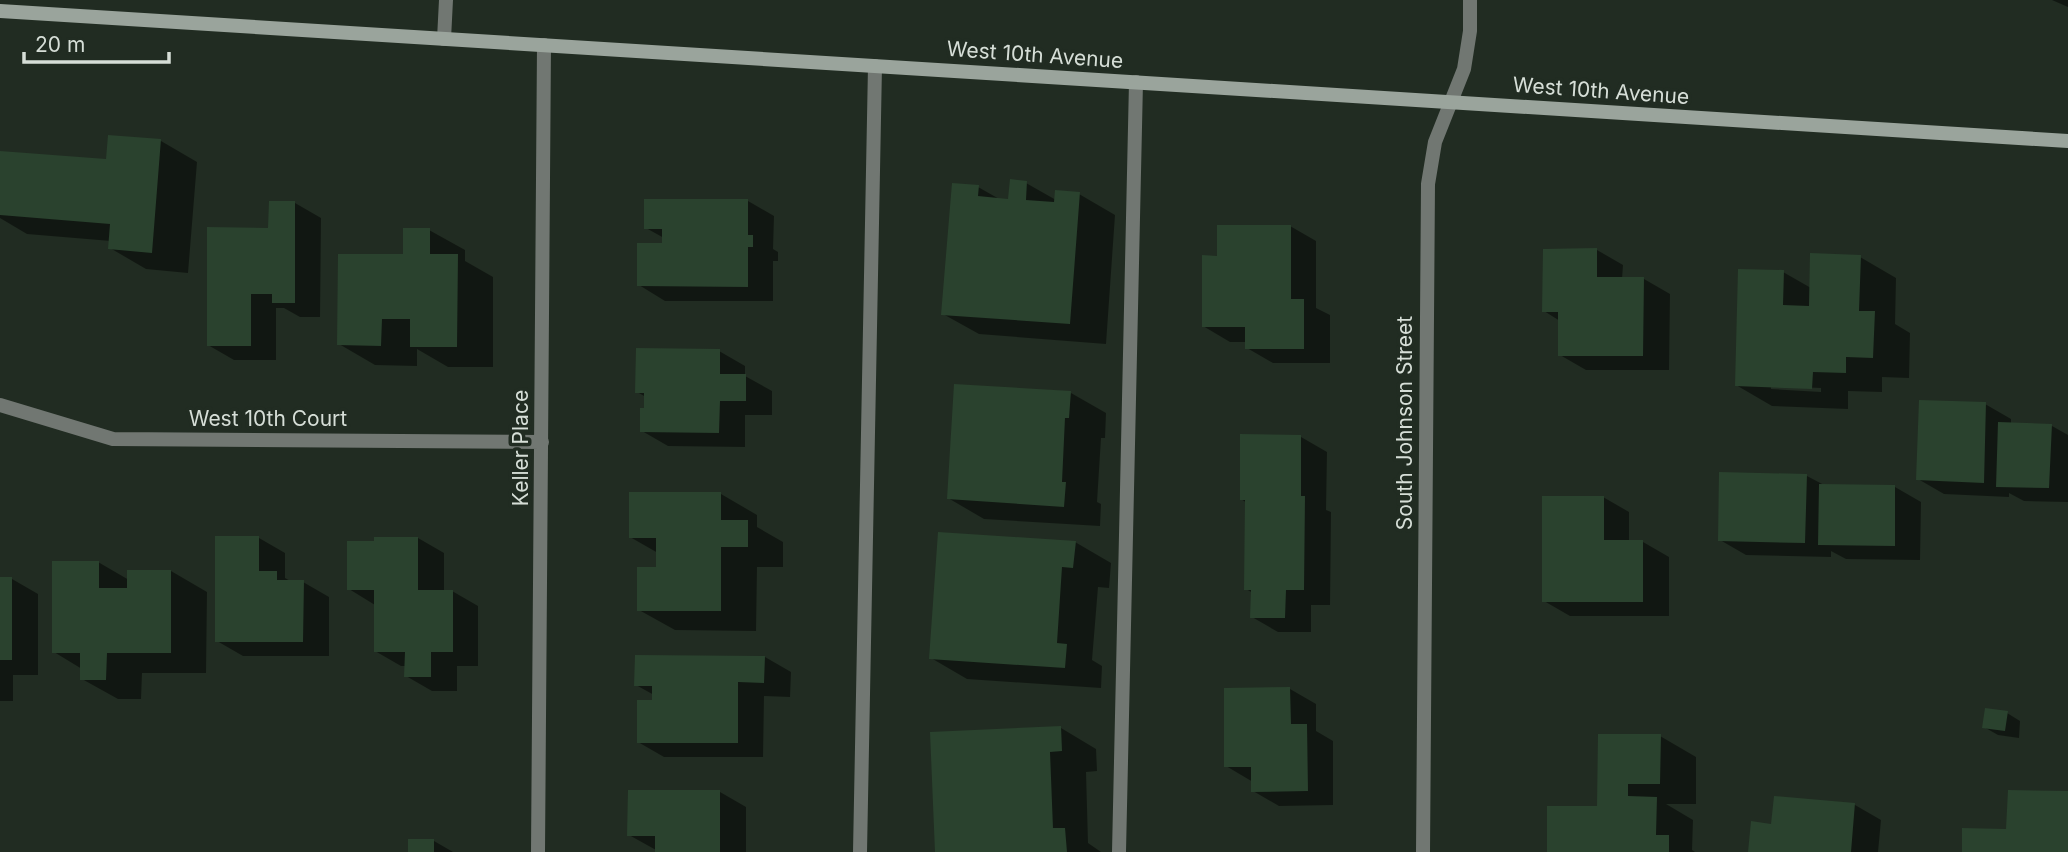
<svg xmlns="http://www.w3.org/2000/svg" width="2068" height="852" viewBox="0 0 2068 852" font-family="Inter,sans-serif">
	<rect width="100%" height="100%" fill="#212c22"/>
	<path fill="#0007" fill-rule="evenodd" d="M 2052,0 L 2068,0 L 2068,7 Z
		M 161,141 L 197,162 L 188,273 L 146,269 L 110,248 L 111,241 L 27,234 L 0,218 L 0,153 L 108,161 Z
		M 1026,183 L 1056,200 L 1079,194 L 1115,215 L 1106,344 L 979,334 L 943,314 L 978,187 L 1001,200 L 1010,201 Z
		M 748,201 L 774,216 L 773,249 L 778,252 L 778,261 L 773,261 L 773,301 L 665,301 L 639,285 L 663,245 L 664,238 L 646,228 Z
		M 295,203 L 321,218 L 320,317 L 300,317 L 284,308 L 276,308 L 276,360 L 234,360 L 208,345 L 270,230 Z
		M 1290,226 L 1316,241 L 1316,308 L 1330,315 L 1330,363 L 1273,363 L 1247,348 L 1247,342 L 1230,342 L 1203,326 L 1219,258 Z
		M 429,230 L 465,250 L 465,261 L 493,277 L 493,367 L 448,367 L 417,349 L 417,366 L 375,365 L 339,344 L 404,256 Z
		M 1597,250 L 1623,265 L 1622,279 L 1644,279 L 1670,294 L 1669,370 L 1586,370 L 1560,355 L 1560,321 L 1544,311 Z
		M 1860,257 L 1896,278 L 1895,324 L 1910,333 L 1909,378 L 1882,377 L 1882,392 L 1848,391 L 1848,409 L 1772,406 L 1736,385 L 1783,272 L 1811,288 ZM 1771,386 L 1821,388 L 1821,392 L 1771,389 Z
		M 719,351 L 745,366 L 745,376 L 772,391 L 772,415 L 745,415 L 745,447 L 668,446 L 642,431 L 646,397 L 637,392 Z
		M 1071,393 L 1106,413 L 1105,438 L 1101,438 L 1097,502 L 1101,504 L 1100,526 L 984,519 L 948,498 Z
		M 1985,404 L 2011,419 L 2011,424 L 2052,426 L 2068,435 L 2068,502 L 2024,501 L 2009,493 L 2009,497 L 1944,494 L 1918,479 Z
		M 1301,437 L 1327,452 L 1326,510 L 1331,512 L 1330,605 L 1311,605 L 1311,632 L 1278,632 L 1252,617 L 1253,593 L 1246,589 L 1247,503 L 1241,499 Z
		M 1807,476 L 1824,485 L 1895,487 L 1921,502 L 1920,560 L 1846,559 L 1831,551 L 1831,557 L 1746,555 L 1720,540 Z
		M 721,494 L 757,515 L 757,527 L 783,542 L 783,567 L 757,567 L 756,631 L 675,630 L 639,610 L 658,569 L 658,553 L 630,537 Z
		M 1603,497 L 1629,512 L 1629,542 L 1643,542 L 1669,557 L 1669,616 L 1570,616 L 1544,601 Z
		M 259,538 L 285,553 L 285,578 L 292,582 L 303,582 L 329,597 L 329,656 L 243,656 L 217,641 Z
		M 418,538 L 444,553 L 444,591 L 452,591 L 478,606 L 478,666 L 457,666 L 457,691 L 432,691 L 406,676 L 406,666 L 401,666 L 375,651 L 375,605 L 349,589 L 376,542 Z
		M 1075,542 L 1111,563 L 1109,588 L 1098,587 L 1092,660 L 1102,666 L 1101,688 L 967,679 L 931,658 Z
		M 98,562 L 129,580 L 171,571 L 207,592 L 206,673 L 142,673 L 141,699 L 118,699 L 82,679 L 82,669 L 54,652 Z
		M 0,579 L 12,579 L 38,594 L 38,675 L 13,675 L 13,701 L 0,701 Z
		M 765,657 L 791,672 L 790,697 L 764,696 L 763,757 L 664,757 L 638,742 L 654,702 L 654,695 L 636,685 Z
		M 1290,689 L 1316,704 L 1316,731 L 1333,741 L 1333,805 L 1279,806 L 1253,791 L 1253,782 L 1226,766 Z
		M 2007,713 L 2020,721 L 2019,738 L 1998,735 L 1984,727 Z
		M 1061,728 L 1096,749 L 1097,771 L 1086,772 L 1088,843 L 1101,852 L 936,852 Z
		M 1660,736 L 1696,757 L 1696,804 L 1666,804 L 1693,820 L 1692,850 L 1695,852 L 1549,852 L 1599,808 Z
		M 720,792 L 746,807 L 746,852 L 656,852 L 656,850 L 629,835 Z
		M 1855,805 L 1881,820 L 1878,852 L 1750,852 L 1773,826 Z
		M 434,841 L 453,852 L 409,852 Z"/>
	<path fill="#2a422e" d="M 108,135 L 161,139 L 152,253 L 108,249 L 110,224 L 0,215 L 0,151 L 106,159 Z
		M 1010,179 L 1027,181 L 1026,200 L 1054,202 L 1055,190 L 1080,192 L 1070,324 L 941,315 L 952,183 L 979,185 L 978,196 L 1008,199 Z
		M 644,199 L 748,199 L 748,235 L 753,235 L 753,247 L 748,247 L 748,287 L 637,286 L 637,243 L 662,243 L 662,229 L 644,229 Z
		M 269,201 L 295,201 L 295,303 L 272,303 L 272,294 L 251,294 L 251,346 L 207,346 L 207,227 L 268,228 Z
		M 1217,225 L 1291,225 L 1291,299 L 1304,299 L 1304,349 L 1245,349 L 1245,327 L 1202,327 L 1202,255 L 1217,256 Z
		M 403,228 L 430,228 L 430,254 L 458,254 L 457,347 L 410,347 L 410,319 L 382,319 L 381,346 L 337,345 L 338,254 L 403,254 Z
		M 1597,248 L 1597,277 L 1644,277 L 1643,356 L 1558,356 L 1558,312 L 1542,312 L 1543,249 Z
		M 1810,253 L 1861,255 L 1859,311 L 1875,311 L 1873,358 L 1846,357 L 1846,373 L 1813,372 L 1812,389 L 1735,386 L 1738,269 L 1784,270 L 1783,305 L 1809,306 Z
		M 636,348 L 720,349 L 720,374 L 746,374 L 746,401 L 720,401 L 719,433 L 640,432 L 640,408 L 644,408 L 644,393 L 635,393 Z
		M 954,384 L 1071,391 L 1069,418 L 1065,418 L 1062,482 L 1066,482 L 1064,507 L 947,499 Z
		M 1919,400 L 1986,402 L 1984,483 L 1916,480 Z
		M 1998,422 L 2052,424 L 2049,488 L 1996,487 Z
		M 1240,434 L 1301,435 L 1301,496 L 1305,496 L 1304,590 L 1286,590 L 1285,618 L 1250,618 L 1251,590 L 1244,590 L 1245,500 L 1240,500 Z
		M 1719,472 L 1807,474 L 1805,543 L 1718,541 Z
		M 1819,484 L 1895,485 L 1895,546 L 1818,545 Z
		M 629,492 L 721,492 L 721,520 L 748,520 L 748,547 L 721,547 L 721,611 L 637,611 L 637,567 L 656,567 L 656,538 L 629,538 Z
		M 1542,496 L 1604,496 L 1604,540 L 1643,540 L 1643,602 L 1542,602 Z
		M 938,532 L 1076,541 L 1073,568 L 1062,567 L 1057,643 L 1067,644 L 1065,668 L 929,659 Z
		M 215,536 L 259,536 L 259,571 L 277,571 L 277,580 L 304,580 L 303,642 L 215,642 Z
		M 374,537 L 418,537 L 418,590 L 453,590 L 453,652 L 431,652 L 431,677 L 404,677 L 405,652 L 374,652 L 374,590 L 347,590 L 347,541 L 374,541 Z
		M 52,561 L 99,561 L 99,588 L 127,588 L 127,570 L 171,570 L 171,653 L 107,653 L 106,680 L 80,680 L 80,653 L 52,653 Z
		M 0,577 L 12,577 L 12,660 L 0,660 Z
		M 635,655 L 765,656 L 764,683 L 738,682 L 738,743 L 637,743 L 637,700 L 652,700 L 652,686 L 634,686 Z
		M 1290,687 L 1291,724 L 1307,724 L 1308,791 L 1251,792 L 1251,767 L 1224,767 L 1224,688 Z
		M 1985,708 L 2008,711 L 2005,731 L 1982,728 Z
		M 1061,726 L 1062,751 L 1050,752 L 1053,828 L 1065,828 L 1067,852 L 935,852 L 930,732 Z
		M 1598,734 L 1661,734 L 1660,784 L 1628,784 L 1628,796 L 1657,797 L 1656,835 L 1669,835 L 1669,852 L 1547,852 L 1547,806 L 1597,806 Z
		M 628,790 L 720,790 L 720,852 L 655,852 L 655,836 L 627,836 Z
		M 2008,790 L 2068,791 L 2068,852 L 1962,852 L 1962,828 L 2006,829 Z
		M 1774,796 L 1855,803 L 1851,852 L 1748,852 L 1751,821 L 1771,824 Z
		M 408,839 L 434,839 L 434,852 L 408,852 Z"/>
	<g fill="none" stroke-linecap="round" stroke-linejoin="round">
		<path stroke="#717772" stroke-width="14" d="M 444,39 L 446,0
			M 860,852 L 875,66
			M 1119,852 L 1136,82"/>
		<path stroke="#717772" stroke-width="14" d="M 0,405 L 113,439 L 542,442
			M 538,852 L 544,45
			M 1423,852 L 1428,184 L 1435,142 L 1464,69 L 1470,31 L 1470,0"/>
		<path stroke="#9aa49c" stroke-width="14" d="M 0,11 L 2068,141"/>
	</g>
	<g text-anchor="middle" stroke-width="7" stroke-linejoin="round" paint-order="stroke">
		<g font-size="21" fill="#d6ded7" stroke="#212c22">
			<text transform="translate(1035 55) rotate(4)" y="7">West 10th Avenue</text>
			<text transform="translate(1601 91) rotate(4)" y="7">West 10th Avenue</text>
			<text x="268" y="426">West 10th Court</text>
			<text transform="translate(1405 423) rotate(-90)" y="7">South Johnson Street</text>
			<text transform="translate(521 448) rotate(-90)" y="7">Keller Place</text>
		</g>
	</g>
	<path d="M24 52v10h145v-10" fill="none" stroke="#d6ded7" stroke-width="3.5"/>
	<text x="35" y="52" font-size="21" fill="#d6ded7" stroke="#212c22" stroke-width="5" paint-order="stroke">20 m</text>
</svg>
